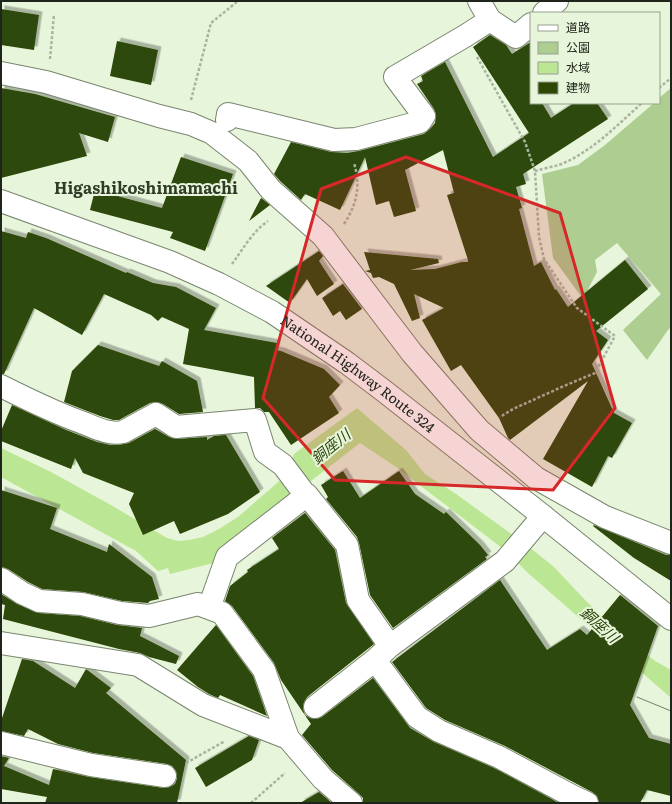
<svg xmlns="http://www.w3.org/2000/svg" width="672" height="804" viewBox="0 0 672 804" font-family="Literata,'Noto Sans JP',serif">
	<defs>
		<filter id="shadow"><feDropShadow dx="3.5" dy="-3.5" stdDeviation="0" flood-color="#0004"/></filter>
	</defs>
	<rect width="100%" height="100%" fill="#e7f5db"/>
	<path fill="#adce90" d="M 671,88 L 671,327 L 668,330 L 647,360 L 623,330 L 661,294 L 617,243 L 595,260 L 597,272 L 583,299 L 553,258 L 542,174 L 578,165 L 605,145 L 654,103 L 659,103 L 659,98 Z"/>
	<path fill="#bbe693" d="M 357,408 L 406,450 L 425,474 L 456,494 L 528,546 L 554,567 L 586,601 L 620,633 L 655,661 L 671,670 L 671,698 L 528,573 L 506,551 L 396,467 L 360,443 L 307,484 L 217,562 L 170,574 L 168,568 L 158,571 L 136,551 L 1,477 L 1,448 L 51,472 L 109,504 L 167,538 L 178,541 L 189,540 L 203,537 L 219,529 L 238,517 L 284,477 L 291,464 L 294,454 Z"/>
	<path fill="#2d4807" filter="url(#shadow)" d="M 1,9 L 39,15 L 34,50 L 1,45 Z
		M 490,35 L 506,45 L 512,54 L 531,42 L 531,103 L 542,103 L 551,118 L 574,103 L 597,103 L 608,119 L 523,174 L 526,184 L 516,187 L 522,208 L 519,209 L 534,266 L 541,262 L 555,290 L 556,289 L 568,307 L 625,260 L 648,289 L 596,331 L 608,340 L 592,364 L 614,413 L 632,423 L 612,458 L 608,456 L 592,487 L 543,459 L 588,381 L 510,440 L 508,438 L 499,418 L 461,365 L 451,371 L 422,320 L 444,308 L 414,294 L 420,318 L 412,321 L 394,284 L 379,277 L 373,278 L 371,273 L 365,271 L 370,270 L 364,252 L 438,259 L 439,263 L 410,270 L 435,269 L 462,262 L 468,262 L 468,260 L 447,195 L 454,193 L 443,150 L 405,170 L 416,211 L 394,217 L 389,201 L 376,205 L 365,157 L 340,210 L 305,194 L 301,200 L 280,181 L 274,174 L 291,142 L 331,152 L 347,153 L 359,151 L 424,134 L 430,129 L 435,123 L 436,115 L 434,109 L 417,84 L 423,81 L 421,76 L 445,62 L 493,157 L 529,133 L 473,47 Z
		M 117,41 L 158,50 L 151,85 L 110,76 Z
		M 1,88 L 35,94 L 115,117 L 108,142 L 79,133 L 87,156 L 1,178 Z
		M 181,157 L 233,174 L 205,251 L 170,238 L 173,232 L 90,210 L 95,190 L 162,208 Z
		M 261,198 L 270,205 L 249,221 Z
		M 1,231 L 26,238 L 28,232 L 46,238 L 126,273 L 127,272 L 153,283 L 176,287 L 216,308 L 204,330 L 277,343 L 276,350 L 281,351 L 324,369 L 340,385 L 329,397 L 339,413 L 291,445 L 269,412 L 264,412 L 260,408 L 255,408 L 254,377 L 183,364 L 189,329 L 162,317 L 158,321 L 151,315 L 104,294 L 82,335 L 34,308 L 4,374 L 1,374 Z
		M 319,251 L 323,256 L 319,261 L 334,284 L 317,296 L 307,279 L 290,303 L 266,286 Z
		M 343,284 L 362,309 L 346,320 L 340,311 L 333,316 L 322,298 Z
		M 98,345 L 159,366 L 162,361 L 197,381 L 203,412 L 179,414 L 163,404 L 156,402 L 150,403 L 119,420 L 113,420 L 100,416 L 64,402 L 72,371 Z
		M 12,405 L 66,430 L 97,442 L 110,445 L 119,445 L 129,443 L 155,429 L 169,437 L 177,439 L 207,437 L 207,440 L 214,436 L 226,435 L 260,492 L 228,514 L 180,534 L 174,521 L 143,535 L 129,504 L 134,493 L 83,473 L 75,458 L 71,469 L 1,441 L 1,431 Z
		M 343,471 L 360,498 L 399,471 L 415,494 L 444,514 L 446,512 L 480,545 L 488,555 L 485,557 L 487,559 L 393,628 L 370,595 L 359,543 L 357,537 L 326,499 L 328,497 L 321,485 Z
		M 1,490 L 57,508 L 50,529 L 107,552 L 109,544 L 152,577 L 159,599 L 150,601 L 148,603 L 122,601 L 83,592 L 42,589 L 28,582 L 8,569 L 1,567 Z
		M 305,513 L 335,550 L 346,603 L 374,644 L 307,697 L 304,702 L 303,708 L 305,715 L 310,718 L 316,719 L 322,717 L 373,678 L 410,728 L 434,742 L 494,768 L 559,803 L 363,803 L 363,798 L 359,794 L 332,770 L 302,735 L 311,724 L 281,680 L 274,663 L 232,606 L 225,601 L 230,586 L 248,572 L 247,570 L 279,549 L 272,538 Z
		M 594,525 L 666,555 L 671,555 L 671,581 L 634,558 L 593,526 Z
		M 500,580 L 547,650 L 580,629 L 587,635 L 620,595 L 658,626 L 630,705 L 649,738 L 671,744 L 671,796 L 647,790 L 640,803 L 599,803 L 597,796 L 592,792 L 505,746 L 445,720 L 426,708 L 392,662 Z
		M 1,594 L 17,604 L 38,613 L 80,616 L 117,625 L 142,628 L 140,636 L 179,656 L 176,664 L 149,657 L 140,653 L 119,649 L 3,619 L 5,605 L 1,604 Z
		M 216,625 L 253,676 L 267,716 L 220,695 L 218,698 L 209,694 L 198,687 L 177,670 Z
		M 22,659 L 33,661 L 75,688 L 86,669 L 111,688 L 106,693 L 186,760 L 177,803 L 45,803 L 47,797 L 1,789 L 1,756 L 9,758 L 4,766 L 49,785 L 53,769 L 89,777 L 163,788 L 170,787 L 175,784 L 177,778 L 176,771 L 172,766 L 167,764 L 93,753 L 58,744 L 28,729 L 24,736 L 1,731 L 1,721 Z
		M 249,736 L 259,740 L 252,760 L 206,787 L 195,768 Z
		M 319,792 L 332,803 L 300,803 Z"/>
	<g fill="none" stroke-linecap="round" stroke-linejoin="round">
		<g stroke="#79856e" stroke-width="24">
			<path id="minor" d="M 479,1 L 490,20 L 516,37 L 531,24
				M 544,13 L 557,1
				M 1,73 L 46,82 L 159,116 L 191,124 L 212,133 L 248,161 L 271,190 L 323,236 L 412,353 L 479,430 L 536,478 L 605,517 L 671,543
				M 227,120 L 228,114 L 334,140 L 356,139 L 420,122 L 424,116 L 395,77 L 465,36 L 490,20
				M 1,386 C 27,399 53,412 81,422 C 94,427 108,435 123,432 L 156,414 L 176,427 L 255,420 L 265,452 L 283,465 L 304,493 L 307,495 L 347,545 L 358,600 L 390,646
				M 1,579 L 22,593 L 39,601 L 82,604 L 120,613 L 149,616 L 198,604 L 222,613 L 264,670 L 288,738 L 323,779 L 351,803
				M 209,608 L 227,557 L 307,495
				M 1,643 L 138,665 L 203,705 L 288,738
				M 375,660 L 417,717 L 439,731 L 499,757 L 572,796 L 587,803
				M 315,707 L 375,660 L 390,646 L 505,561 L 543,516
				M 1,743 L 91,765 L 165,776"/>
		</g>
		<g stroke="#79856e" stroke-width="24">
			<g id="highway">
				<path id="s1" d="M 1,201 L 170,262 L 219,284 L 272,312 L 347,363 L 384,391 L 543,516 L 671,619"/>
			</g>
		</g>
		<path stroke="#a9b49f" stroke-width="2.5" stroke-dasharray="3 2" stroke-linecap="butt" d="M 477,57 L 525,142 L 535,171 L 539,237 L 544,259 L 577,308 L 615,336 L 595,373 L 564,386 L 513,409 L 500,417
			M 50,59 L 54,14
			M 659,88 L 671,78
			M 191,100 L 211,23 L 238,1
			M 535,171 C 542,169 551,167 559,165 C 592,152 616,126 642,103
			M 344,224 C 357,204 361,186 354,163
			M 232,264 C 243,249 253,231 268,221
			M 186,763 L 225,741
			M 251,803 L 285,773"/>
		<use href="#minor" stroke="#fff" stroke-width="22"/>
		<use href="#highway" stroke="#fff" stroke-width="22"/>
		<path stroke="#767f6e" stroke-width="1" d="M 637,697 L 671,711"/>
	</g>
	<path fill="#d62828" fill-opacity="0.2" stroke="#d62828" stroke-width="3" stroke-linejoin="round" d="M 406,157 L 560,213 L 615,408 L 553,490 L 335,480 L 263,398 L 321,189 Z"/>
	<g text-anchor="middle" stroke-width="4" stroke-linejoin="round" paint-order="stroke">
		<g font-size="14" fill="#20251b" stroke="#e7f5db">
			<text dy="5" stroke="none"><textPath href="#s1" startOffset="399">National Highway Route 324</textPath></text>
		</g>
		<g font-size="15" font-style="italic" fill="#2b450a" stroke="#e7f5db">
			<text transform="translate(331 447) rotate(-39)" y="5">銅座川</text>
			<text transform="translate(599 625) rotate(42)" y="5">銅座川</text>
		</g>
		<g font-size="16" font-weight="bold" fill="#313c28" stroke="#e7f5db">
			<text x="146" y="194">Higashikoshimamachi</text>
		</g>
	</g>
	<rect width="672" height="804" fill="none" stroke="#20251b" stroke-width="4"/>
	<rect x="530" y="12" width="130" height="92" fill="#e7f5db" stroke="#97a28e"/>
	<rect x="538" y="25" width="20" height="6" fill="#ffffff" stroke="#97a28e"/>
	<text x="566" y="32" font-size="12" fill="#20251b">道路</text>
	<rect x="538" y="42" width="20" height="12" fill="#adce90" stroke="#97a28e"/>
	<text x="566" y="52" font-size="12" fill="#20251b">公園</text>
	<rect x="538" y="62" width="20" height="12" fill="#bbe693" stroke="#97a28e"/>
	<text x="566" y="72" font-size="12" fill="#20251b">水域</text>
	<rect x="538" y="82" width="20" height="12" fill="#2d4807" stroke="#97a28e"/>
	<text x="566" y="92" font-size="12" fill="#20251b">建物</text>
</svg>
